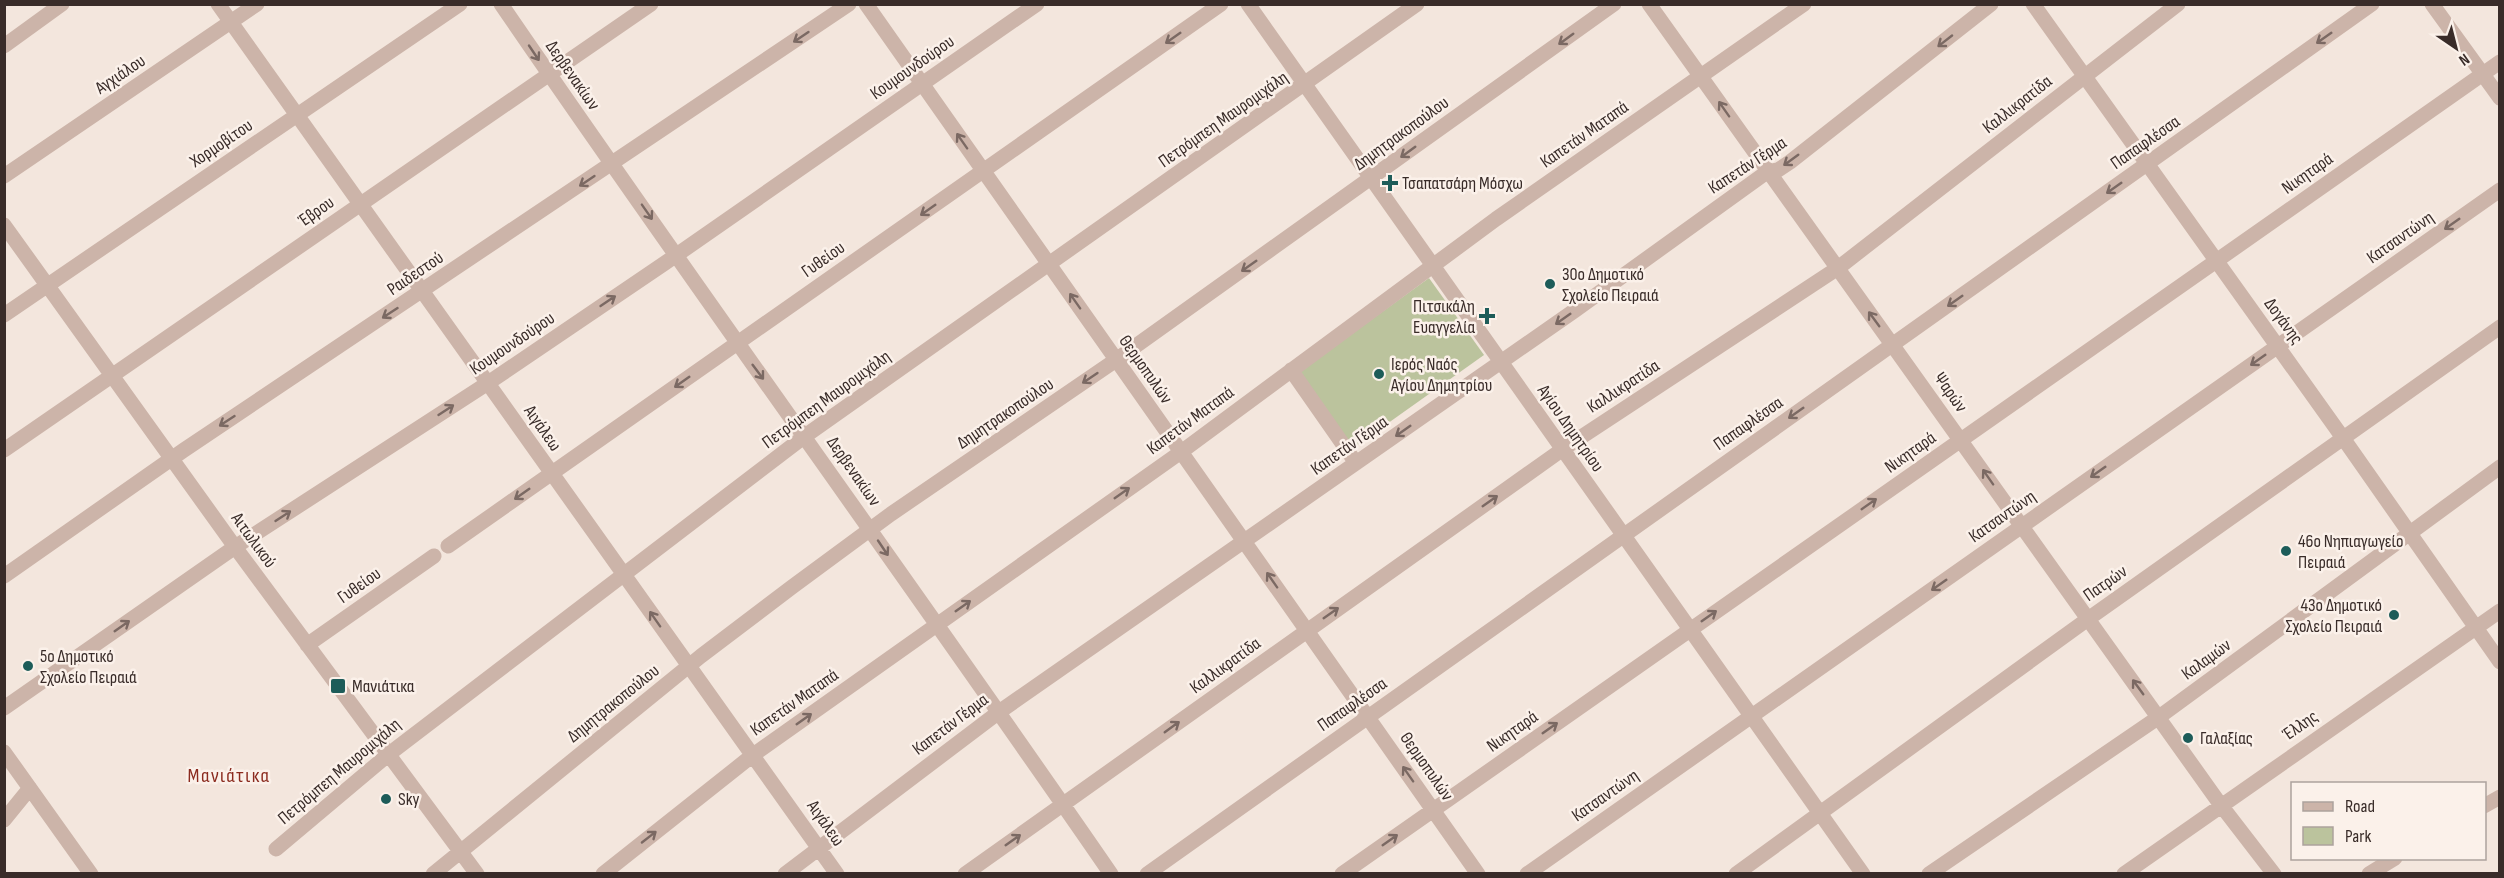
<svg xmlns="http://www.w3.org/2000/svg" width="2504" height="878" viewBox="0 0 2504 878" font-family="'Sofia Sans Condensed',sans-serif">
	<rect width="100%" height="100%" fill="#f3e6dd"/>
	<path fill="#bbc39d" d="M 1429,278 L 1484,355 L 1353,448 L 1299,372 Z"/>
	<g fill="none" stroke-linecap="round" stroke-linejoin="round">
		<path stroke="#ccb4a9" stroke-width="15" d="M 218,4 L 837,874
			M 501,4 C 701,296 910,582 1111,874
			M 866,4 L 1478,874
			M 1248,4 L 1863,874
			M 1649,4 L 2220,804 L 2274,874
			M 2033,4 L 2343,438 L 2500,662
			M 2432,4 L 2500,98
			M 4,46 L 62,4
			M 4,176 L 257,4
			M 4,225 L 235,547 L 477,874
			M 4,315 L 460,4
			M 1291,370 L 1356,463
			M 4,450 L 651,4
			M 448,546 L 1221,4
			M 4,576 L 184,450 L 849,4
			M 307,645 L 434,556
			M 4,708 L 235,547 L 488,383 L 665,263 L 1037,4
			M 4,752 L 91,874
			M 2484,806 L 2500,797
			M 4,820 L 30,788
			M 276,849 L 389,754 L 805,436 L 1417,4
			M 433,874 L 701,656 L 792,587 L 891,514 L 1116,360 L 1614,4
			M 603,874 L 753,755 L 1181,452 L 1496,219 L 1804,4
			M 785,874 L 999,712 L 1574,311 L 1767,172 L 1778,170 L 1790,162 L 1991,4
			M 965,874 L 1563,449 L 1838,268 L 2178,4
			M 1147,874 L 2372,4
			M 1342,874 L 2500,62
			M 1527,874 L 2500,190
			M 1736,874 L 2088,619 L 2500,327
			M 1929,874 L 2159,717 L 2500,467
			M 2124,874 L 2500,611
			M 2369,874 L 2395,858"/>
	</g>
	<defs><path id="oneway-shaft" d="M-6 0H5M1.5-3L5.5 0L1.5 3" fill="none" stroke-width="1.6" stroke-linecap="round" stroke-linejoin="round" transform="scale(1.5)"/></defs>
	<g stroke="#7b6963">
		<use href="#oneway-shaft" transform="translate(801 37) rotate(146)"/>
		<use href="#oneway-shaft" transform="translate(1173 38) rotate(145)"/>
		<use href="#oneway-shaft" transform="translate(2324 38) rotate(145)"/>
		<use href="#oneway-shaft" transform="translate(1566 39) rotate(144)"/>
		<use href="#oneway-shaft" transform="translate(1945 41) rotate(142)"/>
		<use href="#oneway-shaft" transform="translate(534 53) rotate(56)"/>
		<use href="#oneway-shaft" transform="translate(1724 109) rotate(-125)"/>
		<use href="#oneway-shaft" transform="translate(962 141) rotate(-125)"/>
		<use href="#oneway-shaft" transform="translate(1408 152) rotate(144)"/>
		<use href="#oneway-shaft" transform="translate(1791 160) rotate(144)"/>
		<use href="#oneway-shaft" transform="translate(587 181) rotate(146)"/>
		<use href="#oneway-shaft" transform="translate(2114 188) rotate(145)"/>
		<use href="#oneway-shaft" transform="translate(928 210) rotate(145)"/>
		<use href="#oneway-shaft" transform="translate(647 212) rotate(55)"/>
		<use href="#oneway-shaft" transform="translate(2452 224) rotate(145)"/>
		<use href="#oneway-shaft" transform="translate(1249 266) rotate(145)"/>
		<use href="#oneway-shaft" transform="translate(608 301) rotate(-34)"/>
		<use href="#oneway-shaft" transform="translate(1075 301) rotate(-125)"/>
		<use href="#oneway-shaft" transform="translate(1955 301) rotate(145)"/>
		<use href="#oneway-shaft" transform="translate(390 313) rotate(147)"/>
		<use href="#oneway-shaft" transform="translate(1563 319) rotate(145)"/>
		<use href="#oneway-shaft" transform="translate(1874 319) rotate(-126)"/>
		<use href="#oneway-shaft" transform="translate(2258 360) rotate(145)"/>
		<use href="#oneway-shaft" transform="translate(758 372) rotate(53)"/>
		<use href="#oneway-shaft" transform="translate(1090 378) rotate(146)"/>
		<use href="#oneway-shaft" transform="translate(682 382) rotate(145)"/>
		<use href="#oneway-shaft" transform="translate(446 410) rotate(-33)"/>
		<use href="#oneway-shaft" transform="translate(1796 413) rotate(145)"/>
		<use href="#oneway-shaft" transform="translate(227 421) rotate(147)"/>
		<use href="#oneway-shaft" transform="translate(1403 431) rotate(145)"/>
		<use href="#oneway-shaft" transform="translate(2098 472) rotate(145)"/>
		<use href="#oneway-shaft" transform="translate(1988 477) rotate(-125)"/>
		<use href="#oneway-shaft" transform="translate(1122 493) rotate(-35)"/>
		<use href="#oneway-shaft" transform="translate(522 494) rotate(145)"/>
		<use href="#oneway-shaft" transform="translate(1490 501) rotate(-35)"/>
		<use href="#oneway-shaft" transform="translate(1869 504) rotate(-35)"/>
		<use href="#oneway-shaft" transform="translate(283 516) rotate(-33)"/>
		<use href="#oneway-shaft" transform="translate(883 548) rotate(56)"/>
		<use href="#oneway-shaft" transform="translate(1272 580) rotate(-125)"/>
		<use href="#oneway-shaft" transform="translate(1939 585) rotate(145)"/>
		<use href="#oneway-shaft" transform="translate(963 606) rotate(-35)"/>
		<use href="#oneway-shaft" transform="translate(1331 613) rotate(-35)"/>
		<use href="#oneway-shaft" transform="translate(1709 616) rotate(-35)"/>
		<use href="#oneway-shaft" transform="translate(655 619) rotate(-125)"/>
		<use href="#oneway-shaft" transform="translate(122 626) rotate(-35)"/>
		<use href="#oneway-shaft" transform="translate(2138 687) rotate(-126)"/>
		<use href="#oneway-shaft" transform="translate(804 719) rotate(-35)"/>
		<use href="#oneway-shaft" transform="translate(1172 727) rotate(-36)"/>
		<use href="#oneway-shaft" transform="translate(1550 728) rotate(-35)"/>
		<use href="#oneway-shaft" transform="translate(1408 774) rotate(-125)"/>
		<use href="#oneway-shaft" transform="translate(649 837) rotate(-38)"/>
		<use href="#oneway-shaft" transform="translate(1013 840) rotate(-35)"/>
		<use href="#oneway-shaft" transform="translate(1390 840) rotate(-35)"/>
	</g>
	<g fill="#1d5c59" stroke="#fbf1ea" stroke-width="2">
		<path d="M1387 174h6v6h6v6h-6v6h-6v-6h-6v-6h6z"/>
		<circle cx="1550" cy="284" r="6"/>
		<path d="M1484 307h6v6h6v6h-6v6h-6v-6h-6v-6h6z"/>
		<circle cx="1379" cy="374" r="6"/>
		<circle cx="2286" cy="551" r="6"/>
		<circle cx="2394" cy="615" r="6"/>
		<circle cx="28" cy="666" r="6"/>
		<rect x="330" y="678" width="16" height="16" rx="3"/>
		<circle cx="2188" cy="738" r="6"/>
		<circle cx="386" cy="799" r="6"/>
	</g>
	<g text-anchor="middle" stroke-width="5" stroke-linejoin="round" paint-order="stroke">
		<g font-size="18" fill="#392c29" stroke="#fbf1ea">
			<text transform="translate(912 67) rotate(-35)" y="6">Κουμουνδούρου</text>
			<text transform="translate(120 74) rotate(-34)" y="6">Αγχιάλου</text>
			<text transform="translate(573 75) rotate(55)" y="6">Δερβενακίων</text>
			<text transform="translate(2017 104) rotate(-38)" y="6">Καλλικρατίδα</text>
			<text transform="translate(1223 119) rotate(-35)" y="6">Πετρόμπεη Μαυρομιχάλη</text>
			<text transform="translate(1401 133) rotate(-36)" y="6">Δημητρακοπούλου</text>
			<text transform="translate(1584 134) rotate(-35)" y="6">Καπετάν Ματαπά</text>
			<text transform="translate(2145 142) rotate(-35)" y="6">Παπαφλέσσα</text>
			<text transform="translate(221 143) rotate(-34)" y="6">Χορμοβίτου</text>
			<text transform="translate(1747 165) rotate(-33)" y="6">Καπετάν Γέρμα</text>
			<text transform="translate(2307 173) rotate(-35)" y="6">Νικηταρά</text>
			<text transform="translate(316 211) rotate(-35)" y="6">Έβρου</text>
			<text transform="translate(2400 237) rotate(-35)" y="6">Κατσαντώνη</text>
			<text transform="translate(823 259) rotate(-35)" y="6">Γυθείου</text>
			<text transform="translate(415 273) rotate(-34)" y="6">Ραιδεστού</text>
			<text transform="translate(2284 321) rotate(54)" y="6">Δογάνης</text>
			<text transform="translate(512 343) rotate(-34)" y="6">Κουμουνδούρου</text>
			<text transform="translate(1146 369) rotate(55)" y="6">Θερμοπυλών</text>
			<text transform="translate(1623 386) rotate(-33)" y="6">Καλλικρατίδα</text>
			<text transform="translate(1951 392) rotate(55)" y="6">Ψαρών</text>
			<text transform="translate(826 399) rotate(-36)" y="6">Πετρόμπεη Μαυρομιχάλη</text>
			<text transform="translate(1005 413) rotate(-34)" y="6">Δημητρακοπούλου</text>
			<text transform="translate(1190 420) rotate(-36)" y="6">Καπετάν Ματαπά</text>
			<text transform="translate(1748 423) rotate(-35)" y="6">Παπαφλέσσα</text>
			<text transform="translate(543 428) rotate(55)" y="6">Αιγάλεω</text>
			<text transform="translate(1571 428) rotate(55)" y="6">Αγίου Δημητρίου</text>
			<text transform="translate(1349 445) rotate(-35)" y="6">Καπετάν Γέρμα</text>
			<text transform="translate(1910 452) rotate(-35)" y="6">Νικηταρά</text>
			<text transform="translate(854 471) rotate(55)" y="6">Δερβενακίων</text>
			<text transform="translate(2002 516) rotate(-35)" y="6">Κατσαντώνη</text>
			<text transform="translate(254 540) rotate(54)" y="6">Αιτωλικού</text>
			<text transform="translate(2105 583) rotate(-35)" y="6">Πατρών</text>
			<text transform="translate(359 585) rotate(-35)" y="6">Γυθείου</text>
			<text transform="translate(2206 659) rotate(-36)" y="6">Καλαμών</text>
			<text transform="translate(1225 665) rotate(-36)" y="6">Καλλικρατίδα</text>
			<text transform="translate(794 702) rotate(-35)" y="6">Καπετάν Ματαπά</text>
			<text transform="translate(613 703) rotate(-39)" y="6">Δημητρακοπούλου</text>
			<text transform="translate(1352 704) rotate(-35)" y="6">Παπαφλέσσα</text>
			<text transform="translate(950 724) rotate(-37)" y="6">Καπετάν Γέρμα</text>
			<text transform="translate(2300 725) rotate(-35)" y="6">Έλλης</text>
			<text transform="translate(1512 731) rotate(-35)" y="6">Νικηταρά</text>
			<text transform="translate(1427 766) rotate(55)" y="6">Θερμοπυλών</text>
			<text transform="translate(339 771) rotate(-40)" y="6">Πετρόμπεη Μαυρομιχάλη</text>
			<text transform="translate(1605 795) rotate(-35)" y="6">Κατσαντώνη</text>
			<text transform="translate(826 823) rotate(55)" y="6">Αιγάλεω</text>
		</g>
		<g font-size="18" fill="#392c29" stroke="#fbf1ea" text-anchor="start">
			<text x="1402" y="189">Τσαπατσάρη Μόσχω</text>
			<text x="1562" y="280">30ο Δημοτικό<tspan x="1562" dy="21">Σχολείο Πειραιά</tspan></text>
			<text x="1475" y="312" text-anchor="end">Πιτσικάλη<tspan x="1475" dy="21">Ευαγγελία</tspan></text>
			<text x="1391" y="370">Ιερός Ναός<tspan x="1391" dy="21">Αγίου Δημητρίου</tspan></text>
			<text x="2298" y="547">46ο Νηπιαγωγείο<tspan x="2298" dy="21">Πειραιά</tspan></text>
			<text x="2382" y="611" text-anchor="end">43ο Δημοτικό<tspan x="2382" dy="21">Σχολείο Πειραιά</tspan></text>
			<text x="40" y="662">5ο Δημοτικό<tspan x="40" dy="21">Σχολείο Πειραιά</tspan></text>
			<text x="352" y="692">Μανιάτικα</text>
			<text x="2200" y="744">Γαλαξίας</text>
			<text x="398" y="805">Sky</text>
		</g>
		<g font-size="20" letter-spacing="1.5" fill="#8b2b1f" stroke="#fbf1ea">
			<text x="229" y="782">Μανιάτικα</text>
		</g>
	</g>
	<rect width="2504" height="878" fill="none" stroke="#392c29" stroke-width="12"/>
	<rect x="2291" y="782" width="195" height="78" fill="#fbf1ea" stroke="#ada29d" stroke-width="1.5"/>
	<rect x="2303" y="802" width="30" height="9" fill="#ccb4a9" stroke="#ada29d" stroke-width="1.5"/>
	<text x="2345" y="812" font-size="18" fill="#392c29">Road</text>
	<rect x="2303" y="827" width="30" height="18" fill="#bbc39d" stroke="#ada29d" stroke-width="1.5"/>
	<text x="2345" y="842" font-size="18" fill="#392c29">Park</text>
	<g transform="translate(2456 48) rotate(145)" stroke="#fbf1ea" stroke-width="4.5" paint-order="stroke">
	<path d="M0-4.5L10 22L0 15L-10 22Z" fill="#392c29"/>
	<text y="-9" font-size="16" font-weight="bold" text-anchor="middle" fill="#392c29">N</text>
	</g>
</svg>
